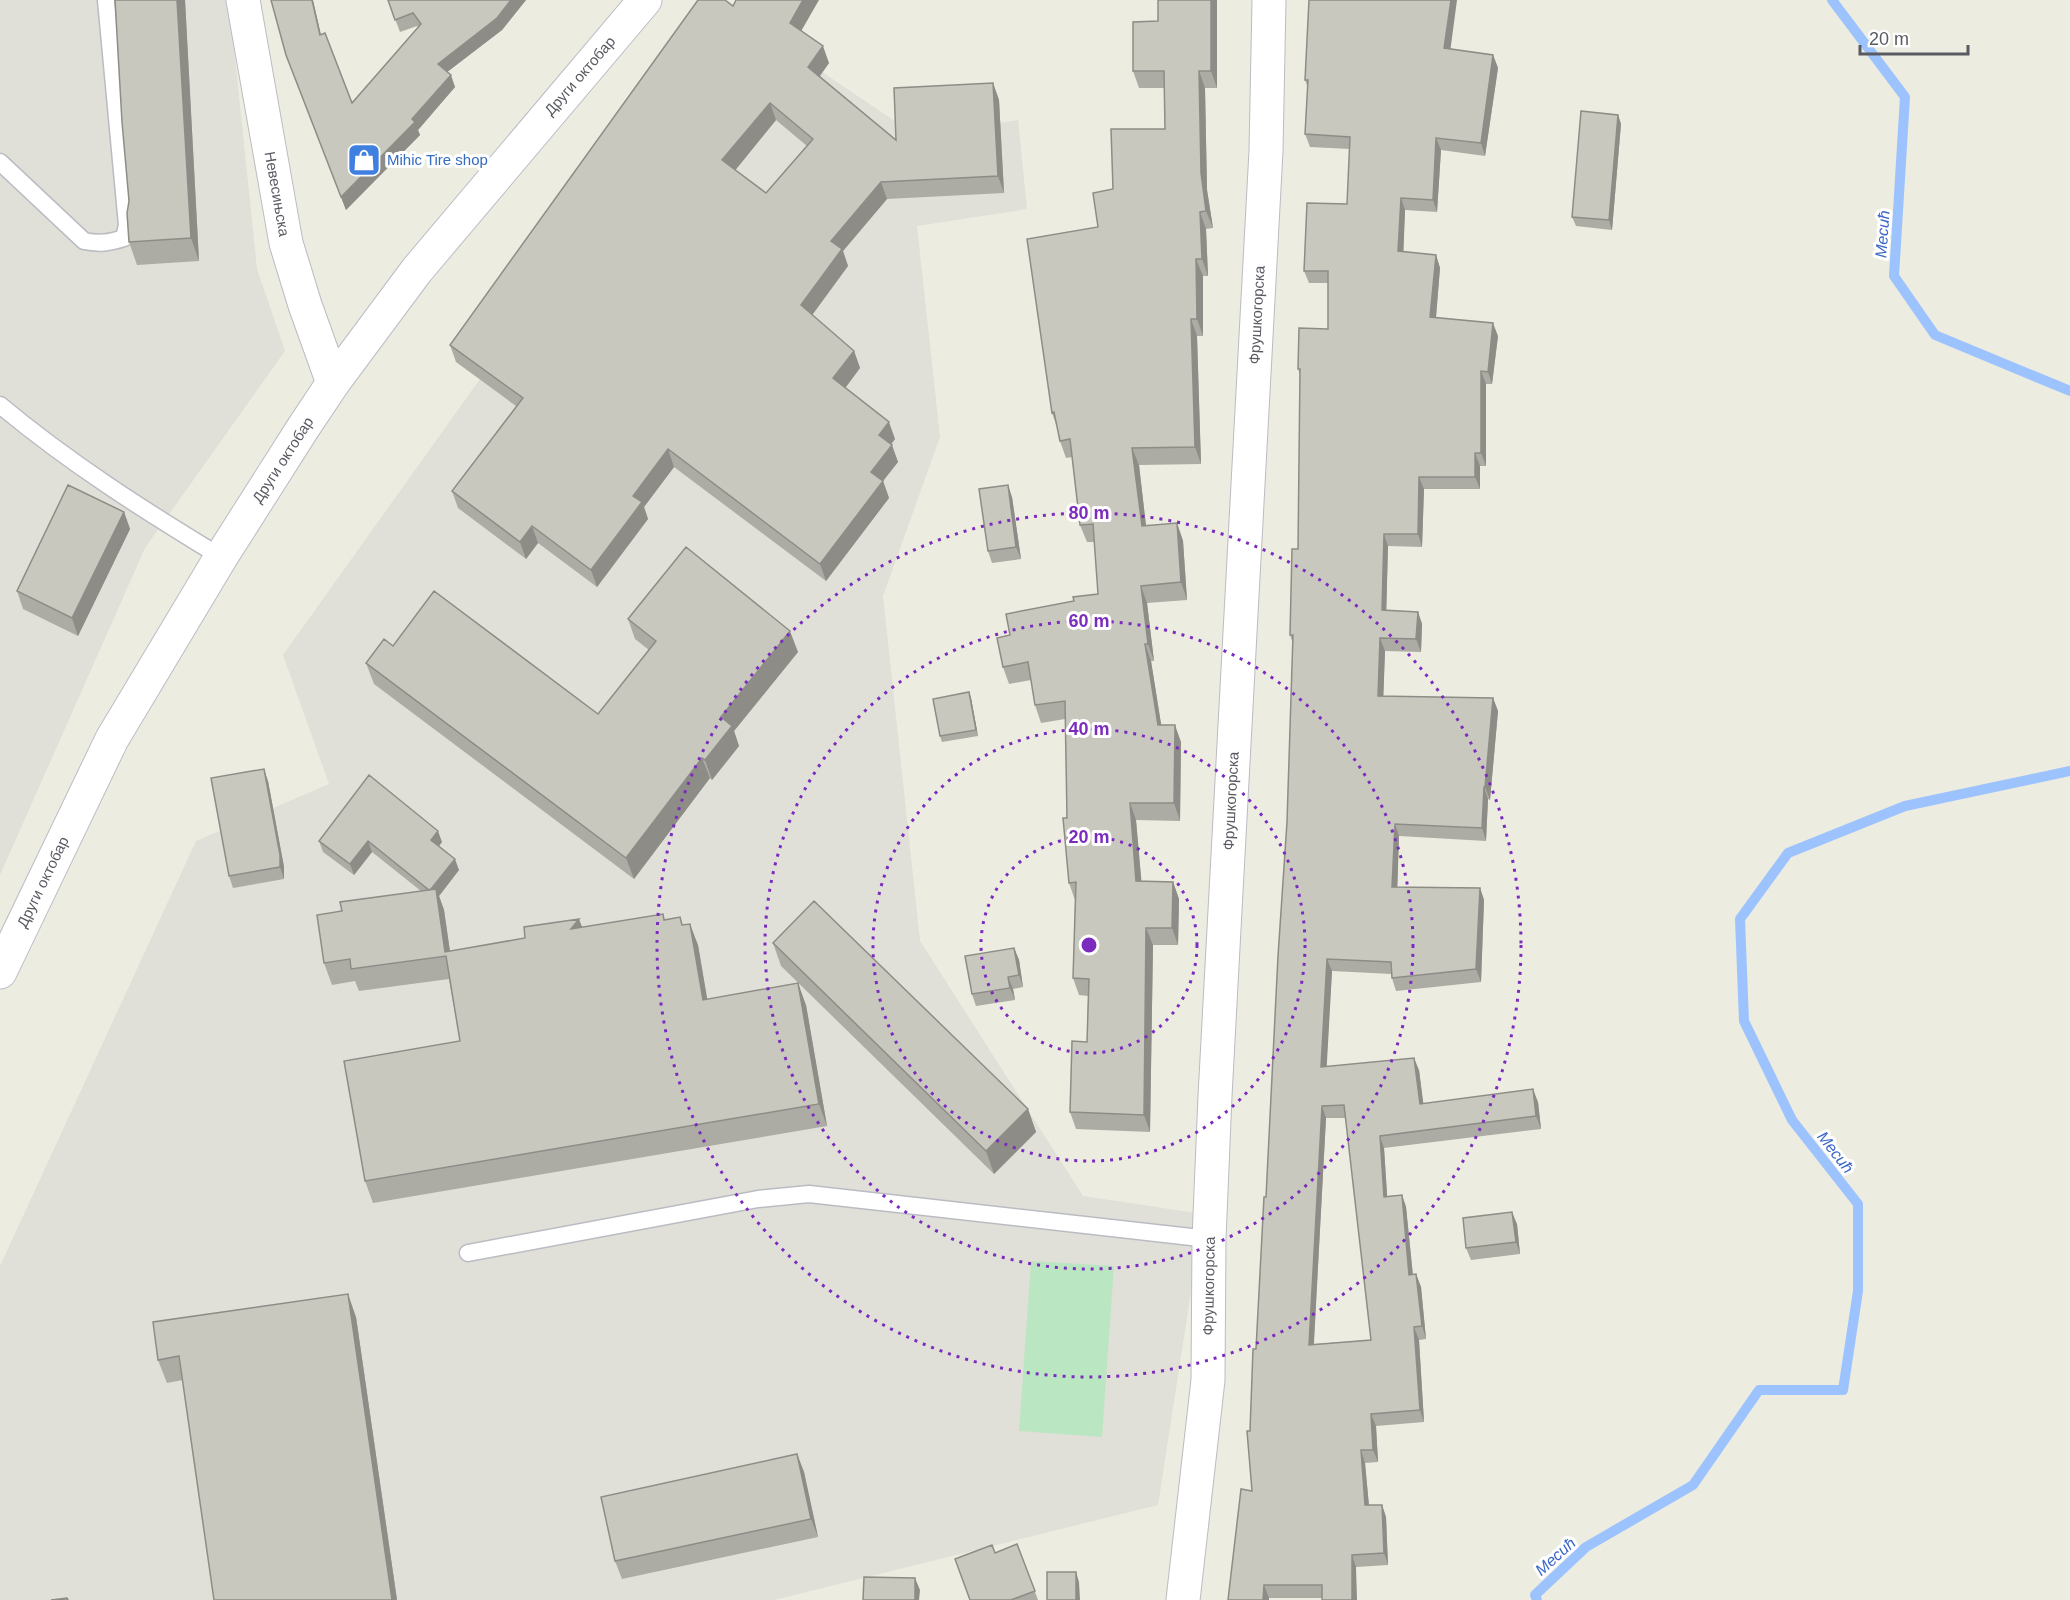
<svg xmlns="http://www.w3.org/2000/svg" width="2070" height="1600" viewBox="0 0 2070 1600" font-family="Helvetica,sans-serif">
	<rect width="100%" height="100%" fill="#edece0"/>
	<path fill="#e0dfd8" d="M 0,0 L 229,0 L 257,269 L 285,351 L 145,548 L 0,875 Z
		M 739,16 L 917,136 L 1018,120 L 1027,209 L 917,226 L 940,437 L 883,596 L 920,941 L 1083,1196 L 1203,1214 L 1158,1505 L 774,1600 L 0,1600 L 0,1266 L 196,841 L 329,784 L 283,655 Z"/>
	<path fill="#bbe6c2" d="M 1031,1261 L 1114,1266 L 1102,1437 L 1019,1431 Z"/>
	<g fill="none" stroke-linecap="round" stroke-linejoin="round">
		<path stroke="#9dc3ff" stroke-width="10" d="M 1832,0 L 1905,97 L 1894,276 L 1935,335 L 2070,391
			M 1537,1600 L 1535,1595 L 1586,1547 L 1693,1485 L 1759,1390 L 1843,1390 L 1858,1291 L 1858,1204 L 1792,1120 L 1744,1021 L 1740,919 L 1788,853 L 1905,806 L 2070,771"/>
		<g stroke="#bbbcc3" stroke-width="19">
			<path id="lane" d="M 0,162 L 84,241 C 99,244 109,243 124,238 L 127,225 L 106,0
				M 0,405 C 68,462 145,511 221,557
				M 468,1253 L 758,1199 L 809,1194 L 1209,1239"/>
		</g>
		<g stroke="#bbbcc3" stroke-width="35">
			<path id="street" d="M 243,0 L 286,243 L 305,305 L 333,383
				M 1183,1600 L 1208,1380 L 1209,1239 L 1215,1096 L 1266,151 L 1269,0"/>
		</g>
		<g stroke="#bbbdc5" stroke-width="35">
			<path id="secondary" d="M 0,972 L 112,739 L 221,557 L 303,428 L 333,383 L 417,270 L 645,0"/>
		</g>
		<use href="#lane" stroke="#fff" stroke-width="16"/>
		<use href="#street" stroke="#fff" stroke-width="33"/>
		<use href="#secondary" stroke="#fff" stroke-width="33"/>
	</g>
	<path fill="#adaca4" fill-rule="evenodd" d="M 115,0 L 185,0 L 199,261 L 137,265 L 129,242 L 129,201 Z
		M 388,0 L 526,0 L 502,30 L 447,72 L 455,87 L 418,130 L 420,135 L 346,210 L 291,68 L 321,35 L 352,103 L 418,27 L 417,26 L 400,32 Z
		M 1217,0 L 1217,88 L 1205,88 L 1207,190 L 1213,228 L 1206,229 L 1208,276 L 1203,276 L 1203,336 L 1197,336 L 1201,464 L 1139,465 L 1146,526 L 1177,523 L 1183,541 L 1187,600 L 1147,603 L 1154,661 L 1151,661 L 1161,725 L 1181,742 L 1180,821 L 1136,820 L 1141,881 L 1173,882 L 1179,899 L 1178,945 L 1153,945 L 1150,1132 L 1076,1129 L 1070,1112 L 1087,1042 L 1088,996 L 1079,995 L 1073,978 L 1075,900 L 1069,883 L 1065,719 L 1041,723 L 1035,705 L 1031,680 L 1009,684 L 1003,667 L 1010,635 L 1074,601 L 1098,594 L 1094,542 L 1087,542 L 1080,525 L 1072,457 L 1066,458 L 1060,441 L 1057,427 L 1052,413 L 1098,227 L 1113,189 L 1165,129 L 1165,88 L 1139,88 L 1133,71 L 1158,21 Z
		M 733,6 L 801,31 L 829,63 L 820,76 L 896,140 L 993,83 L 999,100 L 1004,193 L 887,199 L 843,251 L 848,266 L 812,315 L 854,351 L 860,368 L 845,388 L 895,439 L 891,444 L 898,462 L 883,481 L 889,498 L 826,581 L 674,467 L 644,507 L 648,519 L 597,587 L 538,543 L 526,559 L 458,508 L 452,491 L 516,406 L 456,362 L 450,345 ZM 776,120 L 807,146 L 766,193 L 735,170 Z
		M 1451,49 L 1493,55 L 1498,68 L 1485,156 L 1441,150 L 1437,212 L 1405,210 L 1403,252 L 1436,255 L 1440,268 L 1436,317 L 1498,336 L 1492,384 L 1486,384 L 1486,466 L 1480,466 L 1480,489 L 1424,489 L 1422,547 L 1388,546 L 1386,611 L 1418,612 L 1422,624 L 1421,652 L 1385,651 L 1383,696 L 1493,698 L 1498,711 L 1490,800 L 1488,799 L 1486,841 L 1399,836 L 1397,887 L 1480,888 L 1484,900 L 1481,982 L 1396,991 L 1392,978 L 1392,974 L 1332,971 L 1326,1067 L 1419,1070 L 1423,1104 L 1538,1102 L 1541,1129 L 1384,1148 L 1387,1196 L 1402,1195 L 1406,1207 L 1413,1275 L 1416,1274 L 1421,1287 L 1426,1339 L 1419,1340 L 1424,1422 L 1376,1426 L 1378,1462 L 1365,1463 L 1369,1505 L 1382,1505 L 1386,1517 L 1388,1565 L 1356,1567 L 1322,1598 L 1269,1598 L 1269,1600 L 1228,1600 L 1252,1491 L 1250,1431 L 1266,1197 L 1287,822 L 1293,644 L 1290,635 L 1298,549 L 1300,375 L 1298,369 L 1328,329 L 1328,283 L 1309,283 L 1304,271 L 1347,204 L 1350,149 L 1310,147 L 1305,134 L 1308,88 L 1305,80 ZM 1326,1118 L 1346,1118 L 1371,1340 L 1314,1344 Z
		M 1618,115 L 1621,124 L 1612,230 L 1576,226 L 1572,217 Z
		M 1012,497 L 1021,559 L 992,563 L 988,551 Z
		M 124,512 L 130,529 L 78,636 L 23,609 L 17,591 Z
		M 628,619 L 798,652 L 734,731 L 739,746 L 712,780 L 710,778 L 634,879 L 374,684 L 366,663 L 393,646 L 598,714 L 649,650 L 635,639 Z
		M 969,692 L 971,698 L 978,736 L 942,742 L 940,736 Z
		M 268,781 L 284,867 L 284,879 L 233,888 L 229,876 Z
		M 319,841 L 442,842 L 439,846 L 459,870 L 439,896 L 444,910 L 450,951 L 663,914 L 665,920 L 683,925 L 698,945 L 707,999 L 806,1005 L 827,1126 L 373,1203 L 365,1181 L 460,1041 L 449,979 L 359,991 L 355,981 L 332,985 L 324,963 L 342,911 L 421,891 L 372,852 L 354,875 L 323,852 Z
		M 773,943 L 1028,1109 L 1036,1132 L 994,1174 L 781,966 Z
		M 1014,948 L 1019,960 L 1023,987 L 1013,989 L 1015,1000 L 976,1006 L 972,994 Z
		M 1517,1224 L 1520,1254 L 1471,1260 L 1466,1248 Z
		M 356,1317 L 397,1600 L 214,1600 L 183,1380 L 167,1383 L 158,1360 Z
		M 797,1454 L 804,1472 L 818,1537 L 622,1579 L 615,1561 Z
		M 1017,1544 L 1038,1600 L 970,1600 L 995,1553 Z"/>
	<path fill="#8d8c86" d="M 177,0 L 185,0 L 199,261 L 191,238 Z
		M 312,0 L 313,0 L 324,48 L 320,35 Z
		M 511,0 L 526,0 L 502,30 L 442,76 L 438,64 Z
		M 803,0 L 819,0 L 796,40 L 790,23 Z
		M 1211,0 L 1217,0 L 1217,88 L 1211,71 Z
		M 1451,0 L 1457,0 L 1449,60 L 1444,48 Z
		M 823,46 L 829,63 L 814,84 L 808,67 Z
		M 1493,55 L 1498,68 L 1485,156 L 1481,143 Z
		M 1199,71 L 1205,88 L 1207,190 L 1213,228 L 1206,211 L 1201,173 Z
		M 451,75 L 455,87 L 418,130 L 420,135 L 346,210 L 341,197 L 412,119 Z
		M 993,83 L 999,100 L 1004,193 L 998,176 Z
		M 770,103 L 776,120 L 729,178 L 722,160 Z
		M 1618,115 L 1621,124 L 1612,230 L 1609,220 Z
		M 1436,138 L 1441,150 L 1437,212 L 1433,200 Z
		M 881,182 L 887,199 L 843,251 L 848,266 L 807,322 L 801,305 L 831,241 Z
		M 1401,198 L 1405,210 L 1403,264 L 1398,251 Z
		M 1200,212 L 1206,229 L 1208,276 L 1202,259 Z
		M 1436,255 L 1440,268 L 1435,329 L 1430,317 Z
		M 1196,259 L 1203,276 L 1203,336 L 1197,319 Z
		M 1191,319 L 1197,336 L 1201,464 L 1195,447 Z
		M 1493,323 L 1498,336 L 1492,384 L 1488,372 Z
		M 854,351 L 860,368 L 840,395 L 833,378 Z
		M 1481,371 L 1486,384 L 1486,466 L 1481,453 Z
		M 889,422 L 895,439 L 885,452 L 879,435 Z
		M 892,445 L 898,462 L 883,481 L 889,498 L 826,581 L 820,564 L 871,472 Z
		M 1132,448 L 1139,465 L 1148,543 L 1142,526 Z
		M 668,449 L 674,467 L 644,507 L 648,519 L 597,587 L 591,570 L 633,496 Z
		M 1475,453 L 1480,466 L 1480,489 L 1475,477 Z
		M 1419,477 L 1424,489 L 1422,547 L 1418,534 Z
		M 1008,485 L 1012,497 L 1021,559 L 1016,547 Z
		M 124,512 L 130,529 L 78,636 L 72,618 Z
		M 1177,523 L 1183,541 L 1187,600 L 1181,582 Z
		M 532,526 L 538,543 L 526,559 L 520,542 Z
		M 1384,534 L 1388,546 L 1386,623 L 1382,610 Z
		M 1141,586 L 1147,603 L 1154,661 L 1148,644 Z
		M 1418,612 L 1422,624 L 1421,652 L 1416,639 Z
		M 790,631 L 798,652 L 734,731 L 739,746 L 712,780 L 705,760 L 721,717 Z
		M 1380,638 L 1385,651 L 1383,708 L 1378,696 Z
		M 1145,644 L 1151,661 L 1164,742 L 1158,725 Z
		M 969,692 L 971,698 L 978,736 L 976,730 Z
		M 1493,698 L 1498,711 L 1490,800 L 1485,787 Z
		M 1175,725 L 1181,742 L 1180,821 L 1174,803 Z
		M 702,758 L 710,778 L 634,879 L 626,858 Z
		M 264,769 L 268,781 L 284,867 L 284,879 L 280,867 Z
		M 1484,787 L 1488,799 L 1486,841 L 1482,828 Z
		M 1130,803 L 1136,820 L 1143,898 L 1136,881 Z
		M 1395,824 L 1399,836 L 1397,899 L 1392,887 Z
		M 438,831 L 442,842 L 435,851 L 431,840 Z
		M 368,841 L 372,852 L 354,875 L 350,864 Z
		M 455,859 L 459,870 L 439,896 L 444,910 L 453,973 L 445,952 L 430,891 Z
		M 1173,882 L 1179,899 L 1178,945 L 1172,928 Z
		M 1480,888 L 1484,900 L 1481,982 L 1476,969 Z
		M 579,919 L 587,940 L 571,929 Z
		M 690,924 L 698,945 L 711,1021 L 703,1000 Z
		M 1146,928 L 1153,945 L 1150,1132 L 1144,1115 Z
		M 1014,948 L 1019,960 L 1023,987 L 1019,975 Z
		M 1327,959 L 1332,971 L 1326,1080 L 1321,1067 Z
		M 1008,977 L 1013,989 L 1015,1000 L 1010,988 Z
		M 798,983 L 806,1005 L 827,1126 L 819,1104 Z
		M 1414,1058 L 1419,1070 L 1425,1116 L 1420,1104 Z
		M 1533,1089 L 1538,1102 L 1541,1129 L 1536,1116 Z
		M 1322,1106 L 1326,1118 L 1313,1357 L 1309,1345 Z
		M 1028,1109 L 1036,1132 L 994,1174 L 986,1151 Z
		M 1380,1136 L 1384,1148 L 1388,1209 L 1384,1197 Z
		M 1402,1195 L 1406,1207 L 1414,1287 L 1409,1275 Z
		M 1512,1212 L 1517,1224 L 1520,1254 L 1516,1242 Z
		M 1416,1274 L 1421,1287 L 1426,1339 L 1422,1326 Z
		M 348,1294 L 356,1317 L 397,1600 L 392,1600 Z
		M 1414,1327 L 1419,1340 L 1424,1422 L 1420,1410 Z
		M 1371,1414 L 1376,1426 L 1378,1462 L 1373,1450 Z
		M 1361,1450 L 1365,1463 L 1370,1518 L 1365,1505 Z
		M 797,1454 L 804,1472 L 818,1537 L 811,1519 Z
		M 1382,1505 L 1386,1517 L 1388,1565 L 1384,1553 Z
		M 1352,1555 L 1356,1567 L 1357,1600 L 1352,1600 Z
		M 1076,1572 L 1079,1582 L 1080,1600 L 1076,1600 Z
		M 915,1578 L 920,1590 L 919,1600 L 915,1600 Z
		M 1264,1585 L 1269,1598 L 1269,1600 L 1263,1600 Z"/>
	<path fill="#c9c8bf" stroke="#8d8c86" stroke-width="1.5" fill-rule="evenodd" d="M 115,0 L 177,0 L 191,238 L 129,242 L 127,213 L 129,201 L 122,122 Z
		M 271,0 L 312,0 L 320,35 L 325,33 L 352,103 L 421,24 L 413,13 L 395,20 L 388,0 L 511,0 L 497,18 L 438,64 L 451,75 L 412,119 L 415,122 L 341,197 L 286,55 Z
		M 698,0 L 725,0 L 733,6 L 736,0 L 803,0 L 790,23 L 823,46 L 808,67 L 896,140 L 894,88 L 993,83 L 998,176 L 881,182 L 831,241 L 842,249 L 801,305 L 854,351 L 833,378 L 889,422 L 879,435 L 892,445 L 871,472 L 883,481 L 820,564 L 668,449 L 633,496 L 642,502 L 591,570 L 532,526 L 520,542 L 452,491 L 523,398 L 450,345 ZM 770,103 L 813,139 L 766,193 L 722,160 Z
		M 1158,0 L 1211,0 L 1211,71 L 1199,71 L 1201,173 L 1206,211 L 1200,212 L 1202,259 L 1196,259 L 1197,319 L 1191,319 L 1195,447 L 1132,448 L 1142,526 L 1177,523 L 1181,582 L 1141,586 L 1148,644 L 1145,644 L 1158,725 L 1175,725 L 1174,803 L 1130,803 L 1136,881 L 1173,882 L 1172,928 L 1146,928 L 1144,1115 L 1070,1112 L 1072,1041 L 1087,1042 L 1089,979 L 1073,978 L 1076,882 L 1069,883 L 1063,818 L 1067,818 L 1065,701 L 1035,705 L 1028,662 L 1003,667 L 997,638 L 1010,635 L 1006,614 L 1074,601 L 1073,597 L 1098,594 L 1093,524 L 1080,525 L 1070,439 L 1060,441 L 1054,412 L 1052,413 L 1027,239 L 1098,227 L 1093,193 L 1113,189 L 1111,129 L 1165,129 L 1164,71 L 1133,71 L 1133,22 L 1158,21 Z
		M 1309,0 L 1451,0 L 1444,48 L 1493,55 L 1481,143 L 1436,138 L 1433,200 L 1401,198 L 1398,251 L 1436,255 L 1430,317 L 1493,323 L 1488,372 L 1481,371 L 1481,453 L 1475,453 L 1475,477 L 1419,477 L 1418,534 L 1384,534 L 1382,610 L 1418,612 L 1416,639 L 1380,638 L 1378,696 L 1493,698 L 1485,787 L 1484,787 L 1482,828 L 1395,824 L 1392,887 L 1480,888 L 1476,969 L 1392,978 L 1391,962 L 1327,959 L 1321,1067 L 1414,1058 L 1420,1104 L 1533,1089 L 1536,1116 L 1380,1136 L 1384,1197 L 1402,1195 L 1409,1275 L 1416,1274 L 1422,1326 L 1414,1327 L 1420,1410 L 1371,1414 L 1373,1450 L 1361,1450 L 1365,1505 L 1382,1505 L 1384,1553 L 1352,1555 L 1352,1600 L 1322,1600 L 1322,1585 L 1264,1585 L 1263,1600 L 1228,1600 L 1241,1489 L 1252,1491 L 1247,1431 L 1250,1431 L 1253,1349 L 1256,1349 L 1264,1197 L 1266,1197 L 1278,956 L 1287,822 L 1293,635 L 1290,635 L 1292,549 L 1298,549 L 1300,369 L 1298,369 L 1299,328 L 1328,329 L 1328,271 L 1304,271 L 1307,203 L 1347,204 L 1350,137 L 1305,134 L 1308,80 L 1305,80 ZM 1344,1105 L 1371,1340 L 1309,1345 L 1322,1106 Z
		M 1581,111 L 1618,115 L 1609,220 L 1572,217 Z
		M 68,485 L 124,512 L 72,618 L 17,591 Z
		M 1008,485 L 1016,547 L 988,551 L 979,489 Z
		M 686,547 L 790,631 L 721,717 L 732,726 L 705,760 L 702,758 L 626,858 L 366,663 L 384,639 L 393,646 L 434,591 L 598,714 L 656,641 L 628,619 Z
		M 969,692 L 976,730 L 940,736 L 933,699 Z
		M 264,769 L 280,855 L 280,867 L 229,876 L 211,778 Z
		M 369,775 L 438,831 L 431,840 L 455,859 L 431,889 L 429,890 L 368,841 L 350,864 L 319,841 Z
		M 436,889 L 445,952 L 525,938 L 524,927 L 579,919 L 571,929 L 663,914 L 664,920 L 680,917 L 682,925 L 690,924 L 703,1000 L 798,983 L 819,1104 L 365,1181 L 344,1061 L 460,1041 L 446,956 L 351,969 L 350,959 L 324,963 L 317,915 L 342,911 L 340,902 Z
		M 814,901 L 1028,1109 L 986,1151 L 773,943 Z
		M 1014,948 L 1019,975 L 1008,977 L 1010,988 L 972,994 L 965,956 Z
		M 1512,1212 L 1516,1242 L 1466,1248 L 1463,1218 Z
		M 348,1294 L 392,1600 L 214,1600 L 179,1356 L 158,1360 L 153,1322 Z
		M 797,1454 L 811,1519 L 615,1561 L 601,1497 Z
		M 1017,1544 L 1035,1591 L 1011,1600 L 970,1600 L 955,1559 L 992,1545 L 995,1553 Z
		M 1047,1572 L 1076,1572 L 1076,1600 L 1047,1600 Z
		M 864,1577 L 915,1578 L 915,1600 L 863,1600 Z
		M 67,1598 L 68,1600 L 51,1600 Z"/>
	<g fill="none" stroke="#7b2cbf" stroke-width="3" stroke-dasharray="3 6">
		<circle cx="1089" cy="945" r="108"/>
		<circle cx="1089" cy="945" r="216"/>
		<circle cx="1089" cy="945" r="324"/>
		<circle cx="1089" cy="945" r="432"/>
	</g>
	<defs>
		<g id="shop-square" transform="scale(1.725)"><rect x="-9" y="-9" width="18" height="18" rx="4" fill="#3f7fe0" stroke="#fff"/><path d="M-5-2.5h2.3a2.7 3.5 0 0 1 5.4 0H5L5.5 6h-11ZM-1.5-2.5h3a1.5 2.3 0 0 0-3 0Z" fill="#fff"/></g>
	</defs>
	<g fill-rule="evenodd">
		<use href="#shop-square" x="364" y="160"/>
	</g>
	<g text-anchor="middle" stroke-width="6" stroke-linejoin="round" paint-order="stroke">
		<g font-size="15" fill="#595b62" stroke="#fff">
			<text transform="translate(580 76) rotate(-49)" y="5">Други октобар</text>
			<text transform="translate(277 194) rotate(80)" y="5">Невесињска</text>
			<text transform="translate(1257 315) rotate(-87)" y="5">Фрушкогорска</text>
			<text transform="translate(283 460) rotate(-57)" y="5">Други октобар</text>
			<text transform="translate(1231 801) rotate(-87)" y="5">Фрушкогорска</text>
			<text transform="translate(43 882) rotate(-64)" y="5">Други октобар</text>
			<text transform="translate(1209 1286) rotate(-89)" y="5">Фрушкогорска</text>
		</g>
		<g font-size="15" fill="#366cbe" stroke="#fff" text-anchor="start">
			<text x="387" y="165">Mihic Tire shop</text>
		</g>
		<g font-size="16" font-style="italic" fill="#3c67c7" stroke="#fff">
			<text transform="translate(1882 234) rotate(-86)" y="6">Месић</text>
			<text transform="translate(1836 1152) rotate(52)" y="6">Месић</text>
			<text transform="translate(1555 1556) rotate(-42)" y="6">Месић</text>
		</g>
	</g>
	<circle cx="1089" cy="945" r="9" fill="#7b2cbf" stroke="#fff" stroke-width="3"/>
	<g font-size="18" text-anchor="middle" font-weight="bold" fill="#7b2cbf" stroke="#fff" stroke-width="6" stroke-linejoin="round" paint-order="stroke">
		<text x="1089" y="519">80 m</text>
		<text x="1089" y="627">60 m</text>
		<text x="1089" y="735">40 m</text>
		<text x="1089" y="843">20 m</text>
	</g>
	<path d="M1860 45v9h108v-9" fill="none" stroke="#595b62" stroke-width="3"/>
	<text x="1869" y="45" font-size="18" fill="#595b62" stroke="#ffffff" stroke-width="4.5" paint-order="stroke">20 m</text>
</svg>
